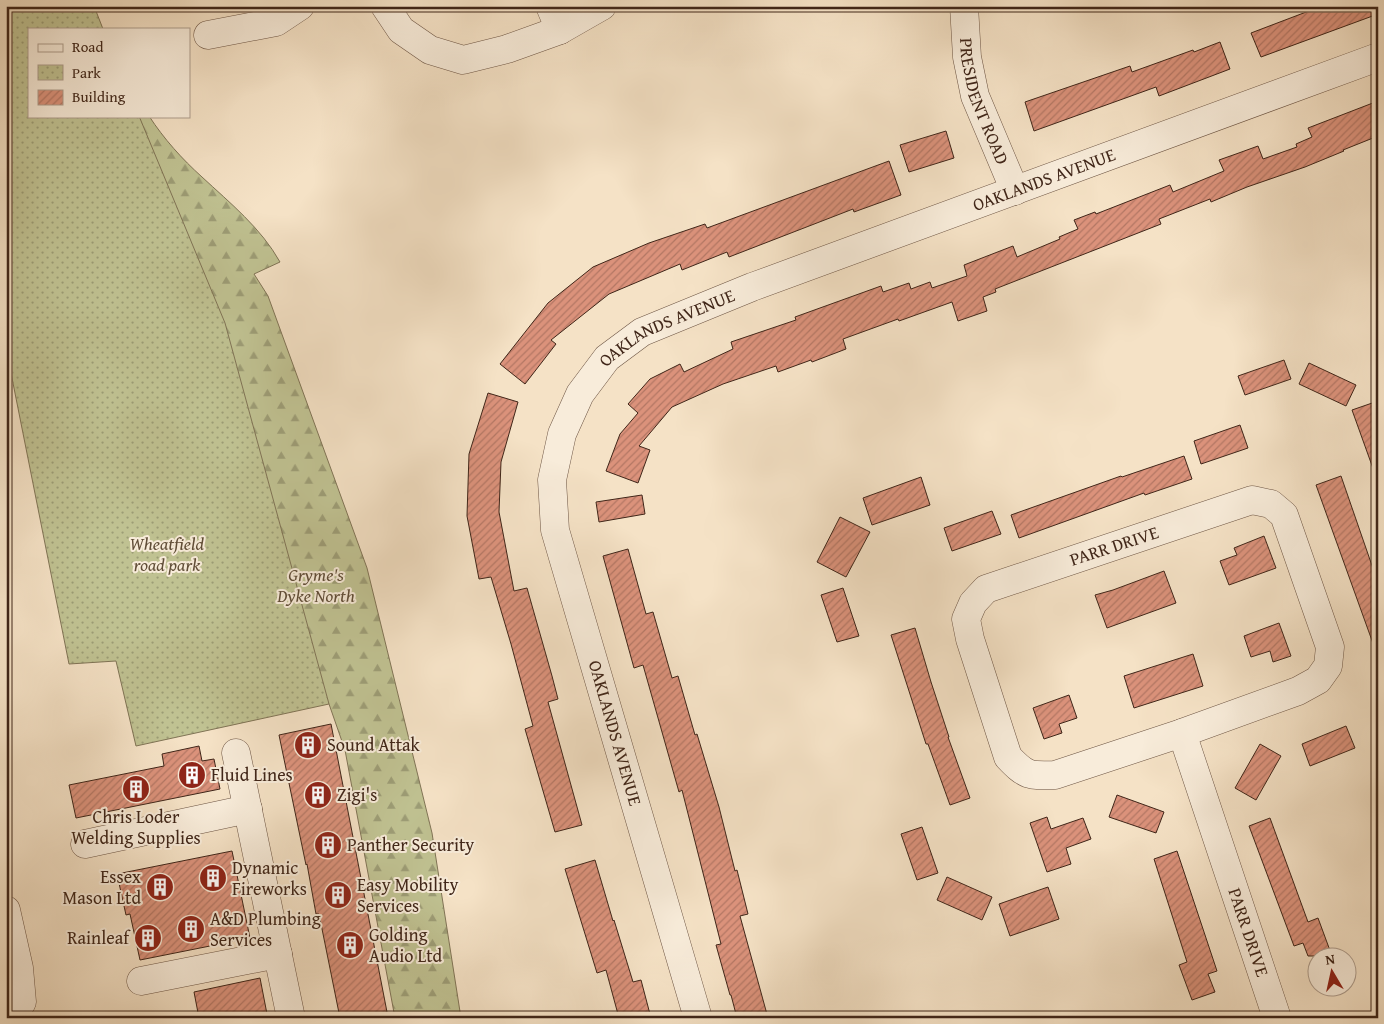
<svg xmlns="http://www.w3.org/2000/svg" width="1384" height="1024" viewBox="0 0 1384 1024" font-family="'Gentium Book Plus',serif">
	<defs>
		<pattern id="forest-firs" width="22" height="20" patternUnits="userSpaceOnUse" patternTransform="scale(1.25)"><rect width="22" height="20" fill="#c0c292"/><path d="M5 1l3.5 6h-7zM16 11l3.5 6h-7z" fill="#9d9d76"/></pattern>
		<pattern id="park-dots" width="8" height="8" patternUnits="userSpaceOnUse" patternTransform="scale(1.25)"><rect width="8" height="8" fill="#c0c292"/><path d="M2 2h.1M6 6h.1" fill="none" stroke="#9d9d76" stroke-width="1.8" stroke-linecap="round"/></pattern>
		<pattern id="building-hatch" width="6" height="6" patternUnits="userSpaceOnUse" patternTransform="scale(1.25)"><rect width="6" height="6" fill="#db927b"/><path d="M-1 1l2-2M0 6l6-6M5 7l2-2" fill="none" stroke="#b37764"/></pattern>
	</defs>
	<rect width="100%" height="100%" fill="#f5e2c6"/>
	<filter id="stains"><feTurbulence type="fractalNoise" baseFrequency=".004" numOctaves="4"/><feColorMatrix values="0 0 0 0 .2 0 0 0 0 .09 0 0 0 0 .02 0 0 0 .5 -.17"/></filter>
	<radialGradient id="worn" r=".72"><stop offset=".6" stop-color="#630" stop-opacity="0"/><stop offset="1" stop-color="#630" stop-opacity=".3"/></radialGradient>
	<path fill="url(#forest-firs)" stroke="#807456" d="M 57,116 L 149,116 C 164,139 182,159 202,177 C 230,203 261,228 280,262 L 254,274 L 268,296 L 367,568 L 432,833 L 461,1018 L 395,1018 L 345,750 L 329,704 L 6,348 L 6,238 Z"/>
	<path fill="url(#park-dots)" stroke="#807456" d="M 6,6 L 94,6 L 103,29 L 29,29 L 29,116 L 139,116 L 225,323 L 329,704 L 136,746 L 116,661 L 69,664 L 6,348 Z"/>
	<path fill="url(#building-hatch)" stroke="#402619" d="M 1322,6 L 1378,6 L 1378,14 L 1261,57 L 1251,33 Z
		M 1220,42 L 1230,69 L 1159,96 L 1156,87 L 1034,131 L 1025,102 L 1130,66 L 1132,72 L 1193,50 L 1194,52 Z
		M 1378,101 L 1378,136 L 1343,150 L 1344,151 L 1305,167 L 1247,187 L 1211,202 L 1210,199 L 1159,219 L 1161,224 L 995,289 L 996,292 L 983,297 L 987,311 L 958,321 L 952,302 L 899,321 L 898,319 L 843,339 L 846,349 L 812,362 L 811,360 L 778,372 L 776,366 L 723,384 L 672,407 L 639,446 L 650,450 L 638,483 L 606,471 L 620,434 L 638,413 L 628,404 L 650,379 L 680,364 L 684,372 L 733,349 L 731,342 L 796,320 L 795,317 L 881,286 L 883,292 L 909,283 L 911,289 L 930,282 L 932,288 L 967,276 L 964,265 L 1013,246 L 1017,257 L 1060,239 L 1059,237 L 1078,229 L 1074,220 L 1095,212 L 1096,214 L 1170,185 L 1173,192 L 1224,171 L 1219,160 L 1236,154 L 1258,146 L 1263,159 L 1297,147 L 1296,144 L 1312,137 L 1308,128 Z
		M 946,131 L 954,158 L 909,172 L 900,145 Z
		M 889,161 L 901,195 L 854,212 L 853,209 L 729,257 L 727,252 L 682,270 L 680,264 L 609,294 L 551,340 L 556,344 L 525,384 L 500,364 L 548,303 L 593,267 L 649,243 L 705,224 L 707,228 Z
		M 1284,360 L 1291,379 L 1245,395 L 1238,376 Z
		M 1309,363 L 1356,385 L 1346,406 L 1299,384 Z
		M 488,393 L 518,402 L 501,462 L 499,512 L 514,591 L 527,588 L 552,676 L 558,699 L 548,702 L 582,825 L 555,832 L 525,729 L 533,726 L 511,644 L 491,577 L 479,579 L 467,516 L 469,454 Z
		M 1378,401 L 1378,473 L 1375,474 L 1352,410 Z
		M 1240,425 L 1248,448 L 1201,464 L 1194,441 Z
		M 1184,456 L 1192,479 L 1145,495 L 1144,493 L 1019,538 L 1011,515 L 1121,476 L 1122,477 Z
		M 1341,476 L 1378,583 L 1378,649 L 1375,649 L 1316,485 Z
		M 921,477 L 930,505 L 872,525 L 863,498 Z
		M 642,495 L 645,514 L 599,522 L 596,502 Z
		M 992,511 L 1001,534 L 952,551 L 944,528 Z
		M 840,517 L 870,532 L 846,577 L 817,562 Z
		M 1264,536 L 1276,568 L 1229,585 L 1220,561 L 1237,555 L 1234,548 Z
		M 628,549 L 646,614 L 653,612 L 672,678 L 678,676 L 695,735 L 697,734 L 719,807 L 735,871 L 737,870 L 748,914 L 740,916 L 768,1018 L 737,1018 L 731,995 L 730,995 L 716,945 L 721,944 L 682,790 L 679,792 L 643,665 L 634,668 L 603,556 Z
		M 1164,571 L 1176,603 L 1107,628 L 1095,595 L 1113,590 Z
		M 843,588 L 859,636 L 837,642 L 821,595 Z
		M 1279,623 L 1291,656 L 1273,662 L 1270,651 L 1251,657 L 1244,636 Z
		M 915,628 L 931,682 L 949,737 L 948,737 L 970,798 L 950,805 L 928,744 L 926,744 L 891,635 Z
		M 1193,654 L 1203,686 L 1134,708 L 1124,676 Z
		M 1069,695 L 1077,718 L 1059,724 L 1062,733 L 1044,739 L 1033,708 Z
		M 331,724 L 387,1012 L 360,1018 L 340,1018 L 319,914 L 316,914 L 307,864 L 306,865 L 279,735 Z
		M 1346,726 L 1355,748 L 1310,766 L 1302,744 Z
		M 1260,744 L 1281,756 L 1256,800 L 1235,788 Z
		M 199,746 L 202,761 L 214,759 L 220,789 L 76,818 L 69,785 L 164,766 L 162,754 Z
		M 1117,795 L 1164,812 L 1156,833 L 1109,817 Z
		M 1047,817 L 1051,829 L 1083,818 L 1091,839 L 1066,848 L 1071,864 L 1047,872 L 1030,823 Z
		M 1270,818 L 1308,922 L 1318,918 L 1332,956 L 1308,956 L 1303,943 L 1294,946 L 1249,826 Z
		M 922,827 L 938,873 L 917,880 L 901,834 Z
		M 232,851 L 250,938 L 140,960 L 130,914 L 126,915 L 117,874 Z
		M 1177,851 L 1217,971 L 1208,974 L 1215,992 L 1192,1000 L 1179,965 L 1187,962 L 1154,859 Z
		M 595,860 L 613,921 L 614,920 L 633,982 L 641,980 L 651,1018 L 619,1018 L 606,970 L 597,973 L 565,869 Z
		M 947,877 L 992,897 L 982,920 L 937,900 Z
		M 1048,887 L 1059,919 L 1010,936 L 999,904 Z
		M 260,978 L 267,1014 L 249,1018 L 199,1018 L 194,992 Z"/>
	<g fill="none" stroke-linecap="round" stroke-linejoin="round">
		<g stroke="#6d5544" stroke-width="29">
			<g id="minor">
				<path d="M 385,6 L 401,30 L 430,50 L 463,60 L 507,49 L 560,30 L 602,6"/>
				<path d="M 550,6 L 560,30"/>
				<path id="s1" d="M 964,6 L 967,57 L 975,96 L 1015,191"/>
				<path d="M 208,35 L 276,22 L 300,6"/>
				<path d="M 1252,500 L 1271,504 L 1284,515 L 1330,647 L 1328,666 L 1318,680 L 1298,691 L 1182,733 L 1055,775 C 1029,776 1026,776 1008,757 L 970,639 L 966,619 L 973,603 L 986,589 Z"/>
				<path id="s2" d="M 1182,733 L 1277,1018"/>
				<path d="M 236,753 L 291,1018"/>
				<path d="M 85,844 L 248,809"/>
				<path d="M 6,910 L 19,968 L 22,1002 L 11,1018"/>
				<path d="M 141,981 L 278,954"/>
				<path id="s3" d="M 698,1018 L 555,530 L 552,480 L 562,434 L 580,394 L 607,358 L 642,332 L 752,287 L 1378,57"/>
			</g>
		</g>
		<use href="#minor" stroke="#f8ecda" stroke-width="28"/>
	</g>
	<defs>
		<g id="building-disc" transform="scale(1.4375)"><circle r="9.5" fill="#8f2418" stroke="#f8ecda"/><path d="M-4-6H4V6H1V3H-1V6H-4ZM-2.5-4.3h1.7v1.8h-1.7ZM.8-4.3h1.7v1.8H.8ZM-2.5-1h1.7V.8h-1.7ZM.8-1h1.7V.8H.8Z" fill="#fff"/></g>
	</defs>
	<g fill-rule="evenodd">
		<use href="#building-disc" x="308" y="745"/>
		<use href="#building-disc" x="192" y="775"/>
		<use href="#building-disc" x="136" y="789"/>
		<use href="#building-disc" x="318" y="795"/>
		<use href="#building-disc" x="328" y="845"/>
		<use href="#building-disc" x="213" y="878"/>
		<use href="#building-disc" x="160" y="887"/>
		<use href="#building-disc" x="338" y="895"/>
		<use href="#building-disc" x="191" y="929"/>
		<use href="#building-disc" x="148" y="938"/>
		<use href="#building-disc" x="350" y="945"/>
	</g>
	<g text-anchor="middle" stroke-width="4" stroke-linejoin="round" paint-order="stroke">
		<g font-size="18" fill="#402619" stroke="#f8ecda">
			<text dy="6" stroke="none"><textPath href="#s1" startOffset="98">PRESIDENT ROAD</textPath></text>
			<text dy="6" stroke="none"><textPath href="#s3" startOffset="1168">OAKLANDS AVENUE</textPath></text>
			<text dy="6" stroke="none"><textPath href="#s3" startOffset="762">OAKLANDS AVENUE</textPath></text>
			<text transform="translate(1114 546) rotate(-18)" y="6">PARR DRIVE</text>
			<text transform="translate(615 733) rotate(74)" y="6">OAKLANDS AVENUE</text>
			<text dy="6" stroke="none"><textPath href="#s2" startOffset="210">PARR DRIVE</textPath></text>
		</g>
		<g font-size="18" font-style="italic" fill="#604d37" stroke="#f8ecda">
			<text x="167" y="550">Wheatfield<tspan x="167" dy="21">road park</tspan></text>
			<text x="316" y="581">Gryme's<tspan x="316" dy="21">Dyke North</tspan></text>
		</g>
		<g font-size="18" fill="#402619" stroke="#f8ecda" text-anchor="start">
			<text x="327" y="751">Sound Attak</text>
			<text x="211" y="781">Fluid Lines</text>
			<text x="337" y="801">Zigi's</text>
			<text x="136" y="823" text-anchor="middle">Chris Loder<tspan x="136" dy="21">Welding Supplies</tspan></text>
			<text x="347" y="851">Panther Security</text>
			<text x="232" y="874">Dynamic<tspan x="232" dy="21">Fireworks</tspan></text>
			<text x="141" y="883" text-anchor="end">Essex<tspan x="141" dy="21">Mason Ltd</tspan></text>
			<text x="357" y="891">Easy Mobility<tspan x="357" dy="21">Services</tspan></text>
			<text x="210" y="925">A&amp;D Plumbing<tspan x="210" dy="21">Services</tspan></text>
			<text x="369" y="941">Golding<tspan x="369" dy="21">Audio Ltd</tspan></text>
			<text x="129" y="944" text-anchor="end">Rainleaf</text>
		</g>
	</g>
	<rect width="1384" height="1024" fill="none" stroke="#f5e2c6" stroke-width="25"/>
	<rect x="8" y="8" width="1369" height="1009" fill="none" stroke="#402619" stroke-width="2.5"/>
	<rect x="12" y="12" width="1359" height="999" fill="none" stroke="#402619"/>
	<rect x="28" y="28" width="162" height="90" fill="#f8ecda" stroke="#ae9d8d"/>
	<rect x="38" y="44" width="25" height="8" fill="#f8ecda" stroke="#ae9d8d"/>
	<text x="72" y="52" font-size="15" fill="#402619">Road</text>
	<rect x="38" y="65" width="25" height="15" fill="url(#park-dots)" stroke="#ae9d8d"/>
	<text x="72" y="78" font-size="15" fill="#402619">Park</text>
	<rect x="38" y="90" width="25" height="15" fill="url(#building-hatch)" stroke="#ae9d8d"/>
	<text x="72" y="102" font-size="15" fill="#402619">Building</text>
	<g transform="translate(1332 972) rotate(351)"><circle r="24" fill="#f8ecda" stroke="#ae9d8d"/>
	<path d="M0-4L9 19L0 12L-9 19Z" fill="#8f2418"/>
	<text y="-8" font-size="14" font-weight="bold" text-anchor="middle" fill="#402619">N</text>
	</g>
	<rect width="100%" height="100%" filter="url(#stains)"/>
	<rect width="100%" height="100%" fill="url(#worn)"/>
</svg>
